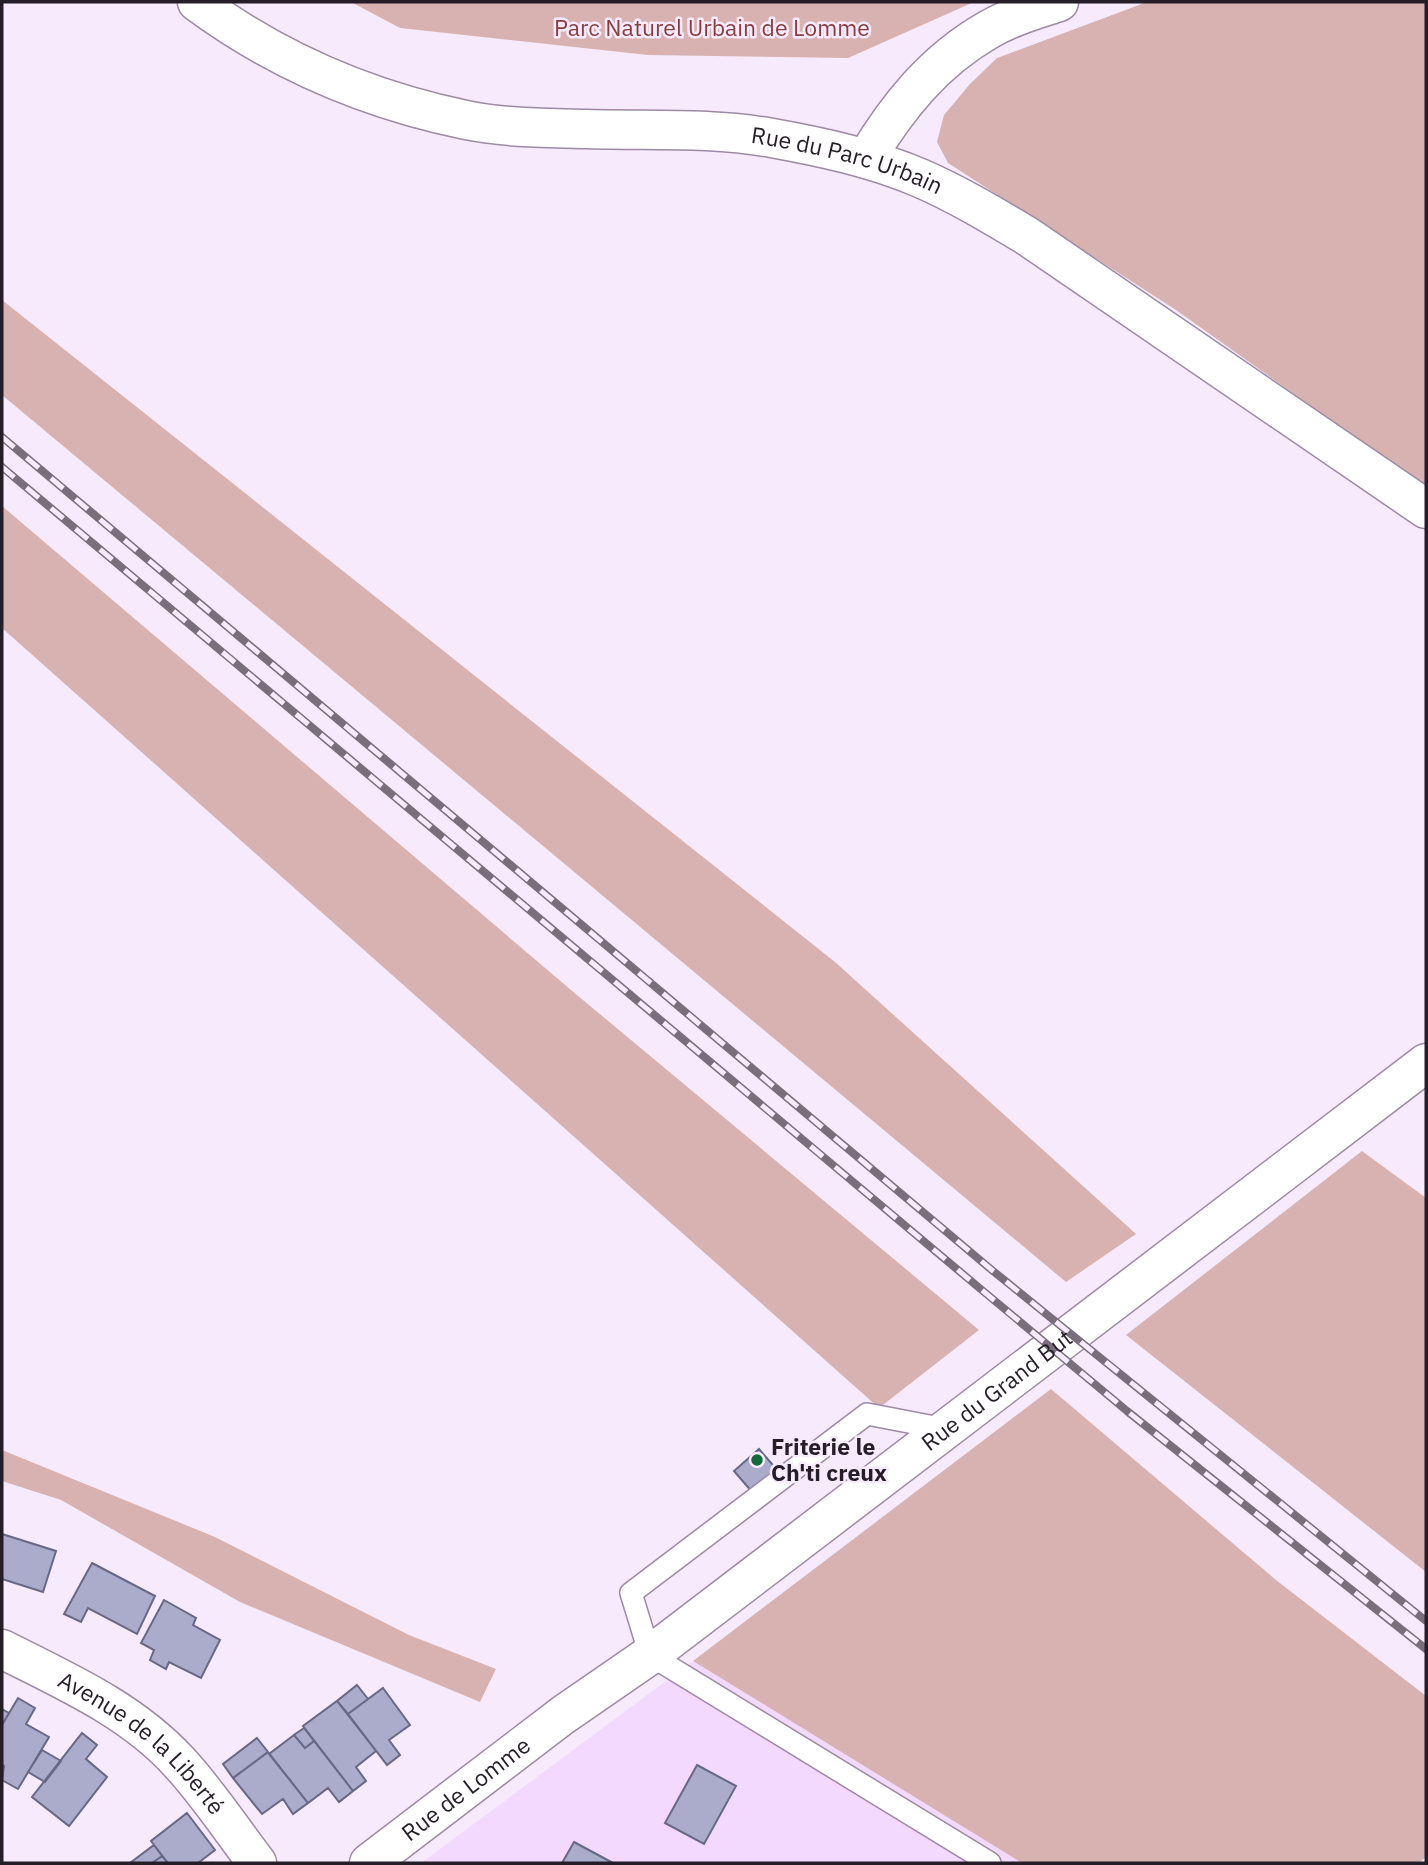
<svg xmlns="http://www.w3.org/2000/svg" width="1428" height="1865" viewBox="0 0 1428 1865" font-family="'IBM Plex Sans',sans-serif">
	<rect width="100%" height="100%" fill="#f7eafc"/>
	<path fill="#f3d9fd" d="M 693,1661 L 1022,1863 L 421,1863 Z"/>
	<path fill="#d8b2b0" d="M 351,2 L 974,2 L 848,58 L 648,55 L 400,28 Z
		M 1147,2 L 1426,2 L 1426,488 L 1176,310 L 948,163 L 937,142 L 944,115 L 970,84 L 997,58 Z
		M 2,300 L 835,962 L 1136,1234 L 1066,1282 L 2,395 Z
		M 2,506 L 571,990 L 979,1330 L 879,1408 L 2,628 Z
		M 1362,1151 L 1426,1198 L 1426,1572 L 1126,1335 Z
		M 1051,1389 L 1276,1580 L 1426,1696 L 1426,1857 L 1419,1863 L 1022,1863 L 693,1661 Z
		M 2,1450 L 215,1537 L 409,1635 L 496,1669 L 480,1702 L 240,1602 L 61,1500 L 2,1481 Z"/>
	<path fill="#abaccc" stroke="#676885" stroke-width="2" d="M 759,1449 L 778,1471 L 753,1493 L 734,1471 Z
		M 2,1534 L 56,1551 L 43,1592 L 2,1579 Z
		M 92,1563 L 155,1596 L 137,1634 L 88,1608 L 81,1622 L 64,1614 Z
		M 164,1600 L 196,1618 L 193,1625 L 220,1640 L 201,1678 L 169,1662 L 166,1669 L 150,1660 L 154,1650 L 141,1643 Z
		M 357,1685 L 368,1699 L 348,1714 L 337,1701 Z
		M 383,1688 L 410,1725 L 389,1740 L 400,1755 L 387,1765 L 348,1714 Z
		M 18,1698 L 35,1708 L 26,1724 L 49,1737 L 18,1789 L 2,1780 L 4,1766 L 2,1764 L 2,1725 Z
		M 337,1701 L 376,1751 L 356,1767 L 366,1781 L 353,1791 L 303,1726 Z
		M 2,1709 L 9,1713 L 2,1725 Z
		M 304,1728 L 314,1741 L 305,1748 L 294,1735 Z
		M 82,1733 L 97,1745 L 86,1759 L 107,1777 L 69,1826 L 32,1797 Z
		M 294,1735 L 305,1748 L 314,1741 L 353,1791 L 339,1802 L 328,1788 L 308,1803 L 269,1754 Z
		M 257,1738 L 268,1752 L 233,1778 L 223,1764 Z
		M 42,1750 L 61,1761 L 45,1782 L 28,1772 Z
		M 268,1752 L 308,1803 L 293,1814 L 283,1799 L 262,1814 L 233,1778 Z
		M 697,1765 L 736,1786 L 704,1844 L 665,1823 Z
		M 187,1813 L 215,1850 L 198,1863 L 168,1863 L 151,1841 Z
		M 574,1842 L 613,1863 L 562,1863 Z
		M 154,1845 L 162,1856 L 152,1863 L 130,1863 Z
		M 162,1856 L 168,1863 L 152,1863 Z"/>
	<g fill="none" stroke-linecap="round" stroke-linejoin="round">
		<g stroke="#9d89a4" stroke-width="24">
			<path id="service" d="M 945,1429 L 867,1414 L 631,1593 L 650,1655 L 990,1863"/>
		</g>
		<g stroke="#9d89a4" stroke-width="41">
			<g id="minor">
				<path id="s1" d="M 197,2 C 277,61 369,100 466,120 C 505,128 548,128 588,129 C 649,131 711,127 772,138 C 822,147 873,158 920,178 C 957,194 992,215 1027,236 L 1426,509"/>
				<path d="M 866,159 C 897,107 934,61 988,30 C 1010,17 1035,10 1059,2"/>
				<path id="s2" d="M 2,1649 C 63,1680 130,1709 178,1761 C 207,1792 231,1829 257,1863"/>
			</g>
		</g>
		<g stroke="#9d89a4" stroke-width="41">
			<g id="secondary">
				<path id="s3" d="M 369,1863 L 563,1715 L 650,1655 L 1426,1063"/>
			</g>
		</g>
		<use href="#service" stroke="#fff" stroke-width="21"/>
		<use href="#minor" stroke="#fff" stroke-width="38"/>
		<use href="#secondary" stroke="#fff" stroke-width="38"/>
		<g stroke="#786e7c" stroke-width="8">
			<path id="rail" d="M 2,437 L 993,1271 L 1426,1621
				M 2,467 L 977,1286 L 1127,1411 L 1426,1649"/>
		</g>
		<use href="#rail" stroke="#f7eafc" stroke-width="5" stroke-dasharray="16" stroke-linecap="butt"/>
	</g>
	<circle fill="#136a3d" stroke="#f7eafc" stroke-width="2.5" cx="757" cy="1460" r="7"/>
	<g text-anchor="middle" stroke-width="5" stroke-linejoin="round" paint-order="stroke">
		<g font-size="23" fill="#873e3e" stroke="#f7eafc">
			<text x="712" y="36">Parc Naturel Urbain de Lomme</text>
		</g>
		<g font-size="23" fill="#251d28" stroke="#f7eafc">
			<text dy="8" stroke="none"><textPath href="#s1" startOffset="681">Rue du Parc Urbain</textPath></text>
			<text dy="8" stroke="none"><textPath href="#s3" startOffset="786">Rue du Grand But</textPath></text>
			<text dy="8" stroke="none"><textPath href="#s2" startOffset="170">Avenue de la Liberté</textPath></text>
			<text dy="8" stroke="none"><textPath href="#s3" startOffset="122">Rue de Lomme</textPath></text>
		</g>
		<g font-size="23" font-weight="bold" fill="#251d28" stroke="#f7eafc" text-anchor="start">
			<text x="771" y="1455">Friterie le<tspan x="771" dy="26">Ch'ti creux</tspan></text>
		</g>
	</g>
	<rect width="1428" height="1865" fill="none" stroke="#251d28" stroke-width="7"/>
</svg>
